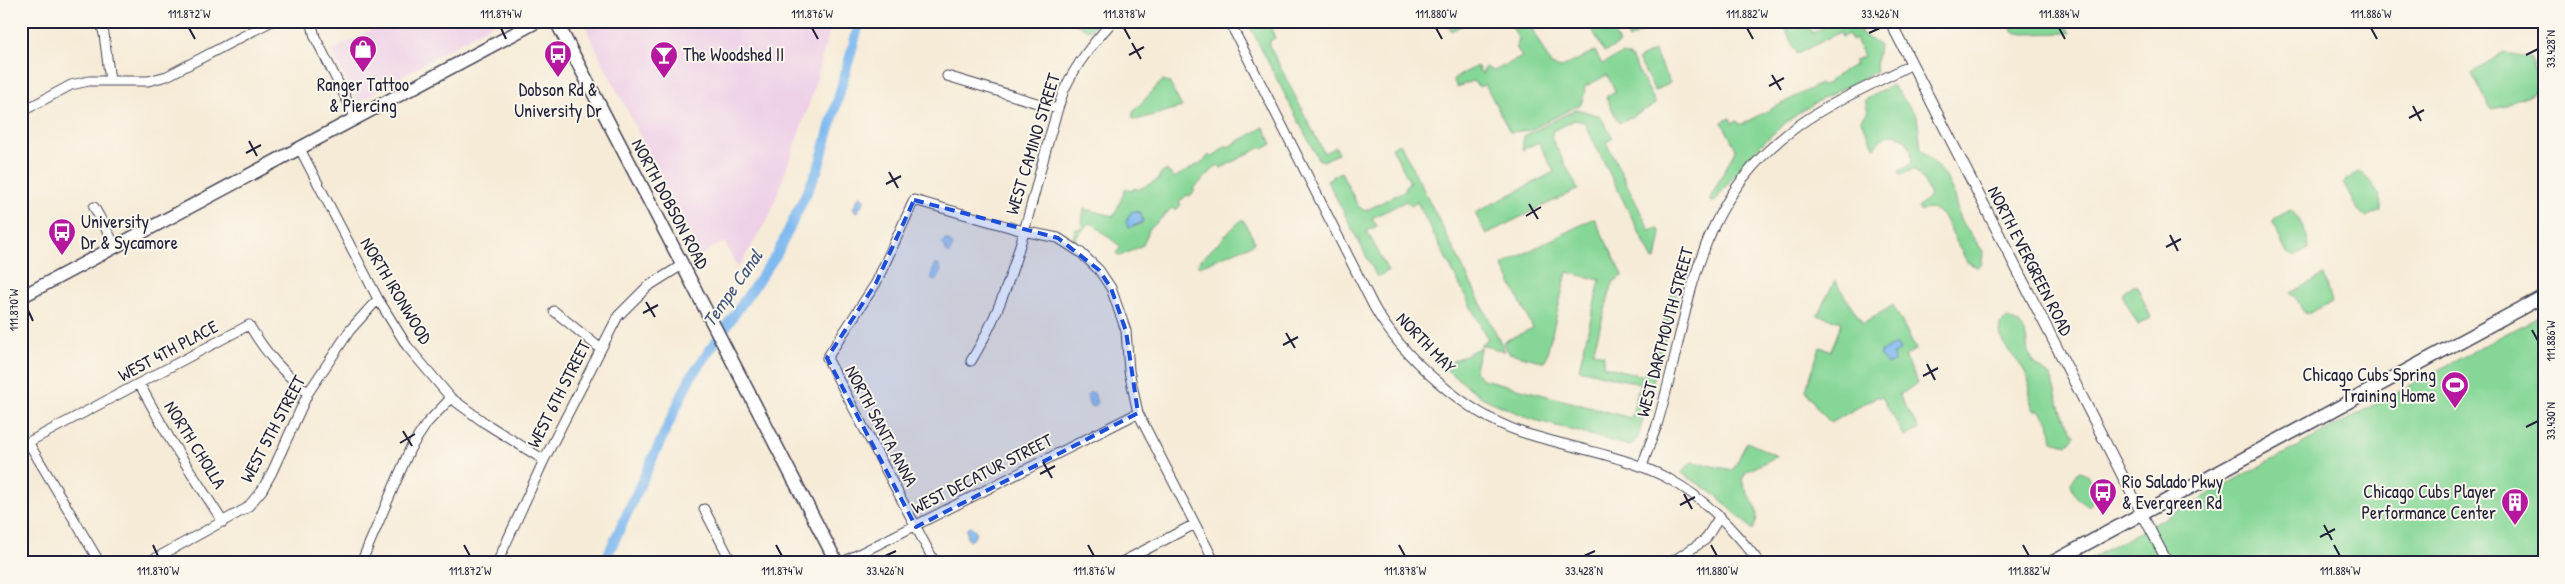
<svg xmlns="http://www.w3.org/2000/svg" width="2565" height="584" viewBox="0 0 2565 584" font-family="'Patrick Hand',sans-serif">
	<rect width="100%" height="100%" fill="#fbf7ec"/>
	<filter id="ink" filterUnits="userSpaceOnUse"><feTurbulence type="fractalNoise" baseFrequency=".02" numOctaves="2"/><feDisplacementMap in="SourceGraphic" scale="10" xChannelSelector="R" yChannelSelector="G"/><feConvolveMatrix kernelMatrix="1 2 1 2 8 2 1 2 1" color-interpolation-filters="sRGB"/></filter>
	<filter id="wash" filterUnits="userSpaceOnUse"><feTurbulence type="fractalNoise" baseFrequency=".0096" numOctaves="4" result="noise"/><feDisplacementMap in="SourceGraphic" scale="20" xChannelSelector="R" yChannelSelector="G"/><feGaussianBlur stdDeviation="1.12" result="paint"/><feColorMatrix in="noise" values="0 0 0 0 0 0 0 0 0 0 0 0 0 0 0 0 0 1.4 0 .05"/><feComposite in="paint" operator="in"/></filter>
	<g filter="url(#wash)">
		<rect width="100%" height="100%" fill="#f6ebd7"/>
		<path fill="#eed0e7" d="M 375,21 L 497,21 L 358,102 L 331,51 L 371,30 Z
			M 584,21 L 832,21 L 811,99 L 770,215 L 738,268 L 724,242 L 700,255 L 589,35 Z"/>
		<path fill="#86d797" stroke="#547c69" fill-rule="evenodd" d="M 1068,21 L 1100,21 L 1089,30 Z
			M 1247,21 L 1268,21 L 1275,38 L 1270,41 L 1270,47 L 1324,153 L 1336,147 L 1338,153 L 1324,161 L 1318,159 Z
			M 1445,21 L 1470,21 L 1451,31 Z
			M 1509,21 L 1528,21 L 1551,65 L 1560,68 L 1595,51 L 1602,64 L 1623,54 L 1631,57 L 1656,104 L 1619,123 L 1606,97 L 1616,92 L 1607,75 L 1584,87 L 1585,92 L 1581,104 L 1530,130 L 1510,132 L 1485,84 L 1480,87 L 1472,81 L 1457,87 L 1453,79 L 1477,66 L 1482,74 L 1485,67 L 1494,71 L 1522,57 L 1516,47 L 1519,40 Z
			M 1588,21 L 1608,21 L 1619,44 L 1604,52 Z
			M 1620,21 L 1639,21 L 1644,31 L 1629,39 Z
			M 1781,21 L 1794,21 L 1798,29 L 1808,26 L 1812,33 L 1836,21 L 1846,21 L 1848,25 L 1857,21 L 1862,34 L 1879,45 L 1876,67 L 1877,71 C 1851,85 1823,97 1799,113 C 1764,137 1737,169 1714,203 L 1709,200 L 1736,149 L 1722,122 L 1730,118 L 1732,123 L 1737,121 L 1740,125 L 1820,84 L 1822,86 L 1832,81 L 1831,79 L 1856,64 L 1854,61 L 1864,56 L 1856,39 L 1852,41 L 1848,34 L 1842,37 L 1840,32 L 1797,54 Z
			M 2007,21 L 2061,21 L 2071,33 L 2023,34 L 2013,32 Z
			M 1654,51 L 1670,83 L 1655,91 L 1638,59 Z
			M 2504,52 L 2530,58 L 2541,88 L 2526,97 L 2516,98 L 2506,106 L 2491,109 L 2472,74 L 2477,69 Z
			M 1163,80 L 1169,82 L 1182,107 L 1136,120 L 1132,119 L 1133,112 Z
			M 1892,85 L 1917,116 L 1921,149 L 1945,175 L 1953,192 L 1960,220 L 1983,251 L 1982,264 L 1977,267 L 1967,262 L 1942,214 L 1933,209 L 1920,210 L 1918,207 L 1930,196 L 1924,181 L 1914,169 L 1901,175 L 1899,171 L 1911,164 C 1915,148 1900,124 1882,139 C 1879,141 1877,145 1875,148 L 1861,121 L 1868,111 L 1865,100 Z
			M 1577,109 L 1600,116 L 1613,138 L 1606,142 L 1650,231 L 1658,228 L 1661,233 L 1656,259 L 1653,260 L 1584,122 L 1575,120 L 1553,131 L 1551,137 L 1578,189 L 1486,234 L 1475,213 L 1554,172 L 1539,142 L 1522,150 L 1524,136 Z
			M 1264,127 L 1272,144 L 1263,149 L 1261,147 L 1221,168 L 1218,165 L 1193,189 L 1195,191 L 1190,196 L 1187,195 L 1179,202 L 1181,205 L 1176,210 L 1172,208 L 1149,230 L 1143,245 L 1120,256 L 1116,253 L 1121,247 L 1090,222 L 1076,237 L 1077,240 L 1073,237 L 1076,229 L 1081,230 L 1084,209 L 1114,216 L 1126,188 L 1130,191 L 1136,188 L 1138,190 L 1159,179 L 1159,175 L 1167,170 L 1174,178 L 1202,162 L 1209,155 L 1212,158 L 1226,145 L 1228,147 ZM 1135,211 L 1140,212 L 1141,224 L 1133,227 L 1126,221 L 1129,215 Z
			M 1400,143 L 1505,351 L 1480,345 L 1488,340 L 1417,202 L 1411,206 L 1406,201 L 1372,218 L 1377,226 L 1367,231 L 1388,271 L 1377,277 L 1327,180 L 1341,172 L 1358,206 L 1365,211 L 1406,190 L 1405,186 L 1410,183 L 1392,147 Z
			M 2358,172 L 2363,173 C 2372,183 2382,196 2381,210 L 2365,217 L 2359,212 L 2344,184 L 2346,180 Z
			M 2290,210 C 2300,217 2309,237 2309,249 L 2294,256 L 2286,252 L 2273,223 L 2274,219 Z
			M 1594,218 L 1623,275 L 1613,282 L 1593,352 L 1604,355 L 1603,366 L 1644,376 L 1645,372 L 1648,373 L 1653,367 L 1670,295 L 1673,294 L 1677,280 L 1680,281 L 1638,438 L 1630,446 L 1531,419 L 1483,398 L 1444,368 L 1445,365 L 1481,347 L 1474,371 L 1483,379 L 1631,418 L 1640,384 L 1579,369 L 1600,280 L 1567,272 L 1545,362 L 1509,353 L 1503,342 L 1533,328 L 1502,265 Z
			M 1241,220 L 1244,221 L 1255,242 L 1253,244 L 1200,266 L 1197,264 Z
			M 2324,275 L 2332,302 L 2305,315 L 2296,298 L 2290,293 Z
			M 1835,281 L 1863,324 L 1893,305 L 1916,349 L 1905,356 L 1918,383 L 1899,395 L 1919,429 L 1905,437 L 1882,397 L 1876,397 L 1831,423 L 1817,408 L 1806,390 L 1820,347 L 1831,351 L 1842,322 L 1817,315 ZM 1896,344 L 1900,350 L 1893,355 L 1892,358 L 1881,356 L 1882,352 Z
			M 2131,286 L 2137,286 L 2151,318 L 2138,325 L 2122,294 Z
			M 2544,313 L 2544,563 L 2082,563 Z
			M 2008,318 L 2019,324 L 2025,331 L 2028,352 L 2034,363 L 2050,376 L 2062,413 L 2075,436 L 2067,445 L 2053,441 L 2049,422 L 2039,410 L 2034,410 C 2027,399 2032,387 2027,376 C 2019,357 1997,347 2000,324 Z
			M 1747,442 L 1777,456 L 1746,472 L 1742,479 C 1746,501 1765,504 1753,530 L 1717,496 L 1682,473 L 1692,462 L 1733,470 Z
			M 2079,471 L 2085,473 C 2093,484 2099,495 2089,506 C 2079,502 2073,494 2071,483 Z"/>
		<path fill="#7db8ef" stroke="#506d95" d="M 860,195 L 865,200 L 857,212 L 853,209 Z
			M 1132,211 L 1141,213 L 1143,222 L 1129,228 L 1126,222 Z
			M 944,240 L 948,240 L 953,246 L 949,254 L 945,252 L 946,249 L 942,243 Z
			M 935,265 L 939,265 L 941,271 L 938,279 L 933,281 L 931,275 Z
			M 1896,344 L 1900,351 L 1893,354 L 1894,362 L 1886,364 L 1880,356 L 1881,351 Z
			M 1090,392 L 1094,393 L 1097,403 L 1094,407 L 1089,405 L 1087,395 Z
			M 970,525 L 976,531 L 974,538 L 970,541 L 967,538 L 967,528 Z"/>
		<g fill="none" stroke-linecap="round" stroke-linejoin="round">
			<path stroke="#7db8ef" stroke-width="10" d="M 604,563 L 690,378 L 777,254 L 818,169 L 860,21"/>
		</g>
	</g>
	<g filter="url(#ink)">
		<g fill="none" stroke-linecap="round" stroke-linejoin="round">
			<g stroke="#424052" stroke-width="11">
				<path id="minor" d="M 100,21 L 104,34 L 110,81
					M 311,21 L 315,37 L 356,118
					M 1229,21 L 1374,307 C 1403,358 1465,413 1521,432 C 1570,448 1624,455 1669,479 C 1706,499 1734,530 1760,563
					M 947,76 L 1057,109
					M 21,112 L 71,85 L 89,81 L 148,81 L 167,76 L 272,21
					M 300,149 L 378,299 L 407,346 L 451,398 L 485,423 L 544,460
					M 94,207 L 116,247
					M 554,311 L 601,349
					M 971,361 C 1022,279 1033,179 1064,90 C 1077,63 1093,43 1113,21
					M 140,385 L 171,441 L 223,522
					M 28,442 L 100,563
					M 21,446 L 249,325 C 268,356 281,370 308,393
					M 1642,467 C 1646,454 1651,441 1656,428 C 1692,312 1688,204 1799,125 C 1834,100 1875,84 1912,64
					M 704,509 L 732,563
					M 2142,514 L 2168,563
					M 147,563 L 247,508 L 262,490 L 272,472 L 308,393 L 350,330 L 378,299
					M 361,563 L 410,449 L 427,423 L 451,398
					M 497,563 L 544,460 L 618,316 L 647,287 L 682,265
					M 841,563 L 1138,413
					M 935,563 L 827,358 L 876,283 L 914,200 L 1023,231 L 1058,238 L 1080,252 L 1099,270 L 1111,288 L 1126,331 L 1129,371 L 1138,413 L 1215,563
					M 1120,563 L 1195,524
					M 1670,563 L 1705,540 L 1720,516"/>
			</g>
			<g stroke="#424052" stroke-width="12">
				<path id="tertiary" d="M 1890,21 L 2142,514"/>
			</g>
			<g stroke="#424052" stroke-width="15">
				<path id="secondary" d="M 556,21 L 837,563
					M 21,297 L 538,21
					M 2051,563 L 2544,296"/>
			</g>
			<use href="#minor" stroke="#fff" stroke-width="9"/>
			<use href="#tertiary" stroke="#fff" stroke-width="10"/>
			<use href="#secondary" stroke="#fff" stroke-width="12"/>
		</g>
	</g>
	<path fill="#1d4ed8" fill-opacity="0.2" stroke="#1d4ed8" stroke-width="4" stroke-dasharray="10 6" stroke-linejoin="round" d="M 914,200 L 1058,238 L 1099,270 L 1111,288 L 1126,331 L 1138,413 L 916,527 L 827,358 L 876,283 Z"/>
	<path fill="none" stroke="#22223b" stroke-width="2" d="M 189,28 L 195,39M 501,28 L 506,39M 812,28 L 818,39M 1124,28 L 1130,39M 1436,28 L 1442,39M 1747,28 L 1753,39M 2059,28 L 2065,39M 2371,28 L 2377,39M 1869,33 L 1880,28M 1132,43 L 1141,59M 1129,55 L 1144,47M 2526,55 L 2538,49M 1772,75 L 1781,90M 1769,86 L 1784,78M 2413,106 L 2421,121M 2409,118 L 2424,110M 249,141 L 257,156M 246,153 L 261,145M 889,172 L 898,188M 886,184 L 901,176M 1529,204 L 1538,219M 1526,216 L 1541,207M 2170,235 L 2178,251M 2166,247 L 2181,239M 646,302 L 655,317M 28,310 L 33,321M 643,313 L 658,305M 2532,330 L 2538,341M 1286,333 L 1295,348M 1283,345 L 1298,337M 1927,364 L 1935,380M 1923,376 L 1938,368M 2526,427 L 2538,421M 403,431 L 412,446M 400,443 L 415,434M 1043,462 L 1052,478M 1040,474 L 1055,466M 1684,494 L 1692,509M 1680,505 L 1695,497M 2324,525 L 2332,540M 2320,537 L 2335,529M 153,545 L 158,556M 464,545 L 470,556M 776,545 L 782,556M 1088,545 L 1094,556M 1399,545 L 1405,556M 1711,545 L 1717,556M 2023,545 L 2029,556M 2334,545 L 2340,556M 885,556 L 896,551M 1584,556 L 1595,551"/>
	<defs>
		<g id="shop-pin" transform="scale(1.4375)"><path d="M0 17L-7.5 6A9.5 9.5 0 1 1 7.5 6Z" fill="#b5179e" stroke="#fbf7ec"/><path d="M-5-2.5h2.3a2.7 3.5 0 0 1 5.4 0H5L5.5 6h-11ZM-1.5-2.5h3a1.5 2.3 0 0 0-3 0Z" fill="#fff"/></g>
		<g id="bus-pin" transform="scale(1.4375)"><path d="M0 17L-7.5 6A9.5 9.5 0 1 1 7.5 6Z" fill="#b5179e" stroke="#fbf7ec"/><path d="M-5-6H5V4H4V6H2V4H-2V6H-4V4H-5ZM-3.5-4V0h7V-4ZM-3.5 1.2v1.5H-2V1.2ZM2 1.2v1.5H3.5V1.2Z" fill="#fff"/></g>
		<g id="bar-pin" transform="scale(1.4375)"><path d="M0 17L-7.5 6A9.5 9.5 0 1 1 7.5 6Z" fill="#b5179e" stroke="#fbf7ec"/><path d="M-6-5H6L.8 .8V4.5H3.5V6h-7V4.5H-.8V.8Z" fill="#fff"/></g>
		<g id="stadium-pin" transform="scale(1.4375)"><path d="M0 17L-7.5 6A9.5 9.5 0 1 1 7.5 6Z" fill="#b5179e" stroke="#fbf7ec"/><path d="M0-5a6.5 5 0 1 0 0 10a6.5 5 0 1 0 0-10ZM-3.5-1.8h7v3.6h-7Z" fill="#fff"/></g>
		<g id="building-pin" transform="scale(1.4375)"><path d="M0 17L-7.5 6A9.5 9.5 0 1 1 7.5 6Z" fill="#b5179e" stroke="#fbf7ec"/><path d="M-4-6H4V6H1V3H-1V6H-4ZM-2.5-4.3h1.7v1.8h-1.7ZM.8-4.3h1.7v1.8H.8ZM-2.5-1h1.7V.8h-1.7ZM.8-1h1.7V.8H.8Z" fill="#fff"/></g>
	</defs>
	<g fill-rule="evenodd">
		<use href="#shop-pin" x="363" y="49"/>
		<use href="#bus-pin" x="558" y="54"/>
		<use href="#bar-pin" x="664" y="55"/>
		<use href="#bus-pin" x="62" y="232"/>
		<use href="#stadium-pin" x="2455" y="385"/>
		<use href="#bus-pin" x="2103" y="492"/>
		<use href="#building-pin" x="2515" y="502"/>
	</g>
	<g text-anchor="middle" stroke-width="4" stroke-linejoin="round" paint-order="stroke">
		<g font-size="18" fill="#22223b" stroke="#fbf7ec" text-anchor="start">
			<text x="683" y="61">The Woodshed II</text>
			<text x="363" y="91" text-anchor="middle">Ranger Tattoo<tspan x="363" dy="21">&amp; Piercing</tspan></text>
			<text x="558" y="96" text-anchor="middle">Dobson Rd &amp;<tspan x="558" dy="21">University Dr</tspan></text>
			<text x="81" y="228">University<tspan x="81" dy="21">Dr &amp; Sycamore</tspan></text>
			<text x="2436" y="381" text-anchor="end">Chicago Cubs Spring<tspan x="2436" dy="21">Training Home</tspan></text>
			<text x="2122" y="488">Rio Salado Pkwy<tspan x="2122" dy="21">&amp; Evergreen Rd</tspan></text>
			<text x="2496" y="498" text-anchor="end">Chicago Cubs Player<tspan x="2496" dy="21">Performance Center</tspan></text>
		</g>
		<g font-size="18" fill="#22223b" stroke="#fbf7ec">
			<text transform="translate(1033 144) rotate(-73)" y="6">WEST CAMINO STREET</text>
			<text transform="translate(670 204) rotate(62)" y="6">NORTH DOBSON ROAD</text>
			<text transform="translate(2030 261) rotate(63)" y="6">NORTH EVERGREEN ROAD</text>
			<text transform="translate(396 291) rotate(59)" y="6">NORTH IRONWOOD</text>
			<text transform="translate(1665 332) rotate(-75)" y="6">WEST DARTMOUTH STREET</text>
			<text transform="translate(1426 343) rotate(46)" y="6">NORTH MAY</text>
			<text transform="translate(168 351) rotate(-28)" y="6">WEST 4TH PLACE</text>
			<text transform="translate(559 394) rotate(-63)" y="6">WEST 6TH STREET</text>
			<text transform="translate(881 426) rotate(62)" y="6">NORTH SANTA ANNA</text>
			<text transform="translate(273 429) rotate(-62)" y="6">WEST 5TH STREET</text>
			<text transform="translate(195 445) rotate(58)" y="6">NORTH CHOLLA</text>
			<text transform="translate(982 474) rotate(-27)" y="6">WEST DECATUR STREET</text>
		</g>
		<g font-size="19" font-style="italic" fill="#42567a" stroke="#fbf7ec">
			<text transform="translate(732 288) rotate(-55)" y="7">Tempe Canal</text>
		</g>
	</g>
	<rect width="2565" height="584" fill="none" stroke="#fbf7ec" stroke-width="55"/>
	<rect x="28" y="28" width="2510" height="528" fill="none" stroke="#22223b" stroke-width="2"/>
	<g font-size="12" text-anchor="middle" fill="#22223b">
		<text x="189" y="18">111.872°W</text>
		<text x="501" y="18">111.874°W</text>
		<text x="812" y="18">111.876°W</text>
		<text x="1124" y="18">111.878°W</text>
		<text x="1436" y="18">111.880°W</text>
		<text x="1747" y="18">111.882°W</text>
		<text x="1880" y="18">33.426°N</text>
		<text x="2059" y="18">111.884°W</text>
		<text x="2371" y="18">111.886°W</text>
		<text transform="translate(2551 49) rotate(-90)" y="4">33.428°N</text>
		<text transform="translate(14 310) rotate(-90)" y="4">111.870°W</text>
		<text transform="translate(2551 341) rotate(-90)" y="4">111.886°W</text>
		<text transform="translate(2551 421) rotate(-90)" y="4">33.430°N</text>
		<text x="158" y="575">111.870°W</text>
		<text x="470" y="575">111.872°W</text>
		<text x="782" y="575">111.874°W</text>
		<text x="885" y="575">33.426°N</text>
		<text x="1094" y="575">111.876°W</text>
		<text x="1405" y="575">111.878°W</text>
		<text x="1584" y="575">33.428°N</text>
		<text x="1717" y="575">111.880°W</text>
		<text x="2029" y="575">111.882°W</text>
		<text x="2340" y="575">111.884°W</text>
	</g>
</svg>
